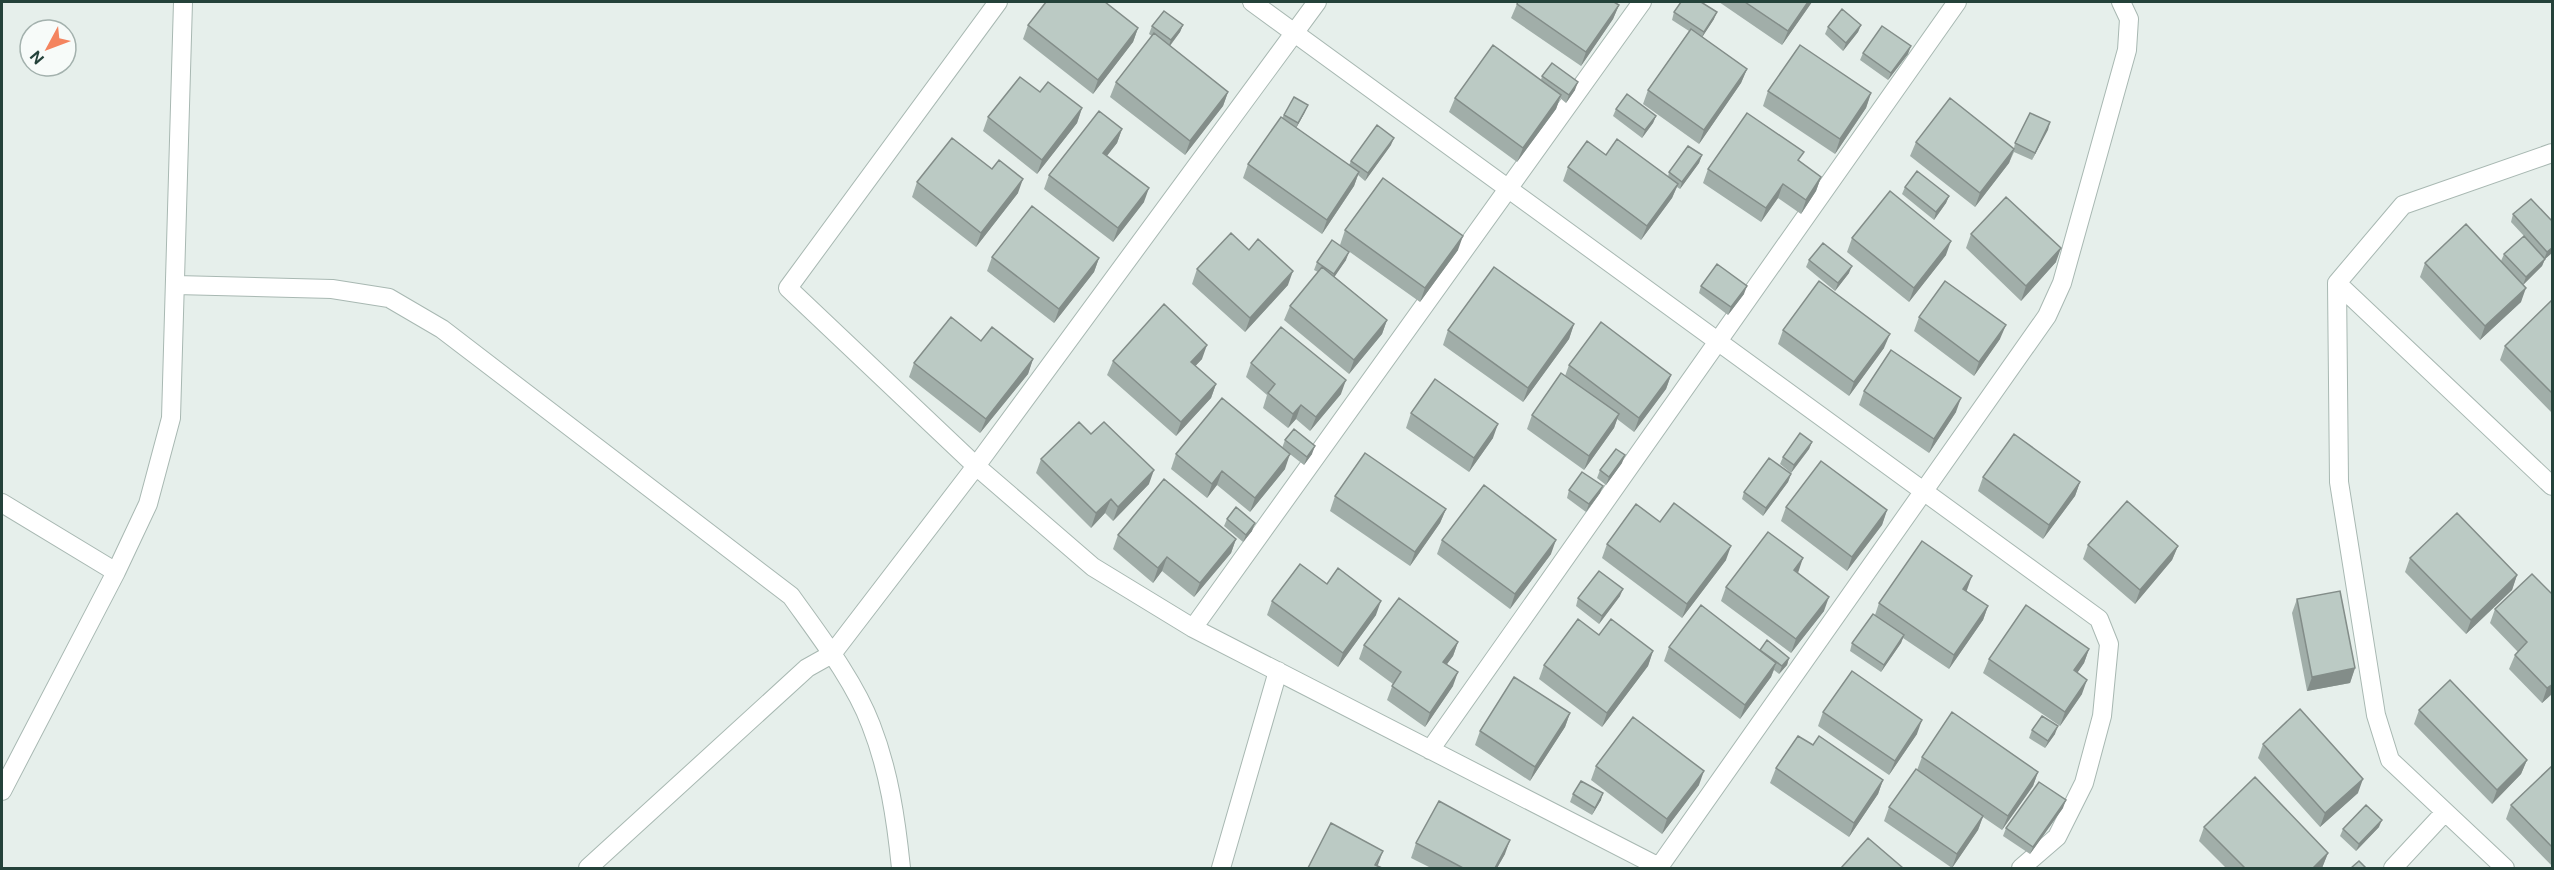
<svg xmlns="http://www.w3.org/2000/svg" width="2554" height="870" viewBox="0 0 2554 870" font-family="'DM Sans',sans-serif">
	<rect width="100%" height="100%" fill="#e6efeb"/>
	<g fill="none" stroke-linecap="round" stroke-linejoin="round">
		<g stroke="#a8b8b2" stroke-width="20">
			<path id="minor" d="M 998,2 L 788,288 L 976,466 L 1093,567 L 1193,628 L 1661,868
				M 1252,2 L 2099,619 L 2109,644 L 2102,716 L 2084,783 L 2057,837 L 2021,868
				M 2337,283 L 2552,486
				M 176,285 L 332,289 L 389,298 L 442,329 L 791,596 C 818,634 854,680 871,725 C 889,771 896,819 901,868
				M 2,503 L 116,572
				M 1193,628 L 1642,2
				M 1430,750 L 1957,2
				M 2,791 L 116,572 L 148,504 L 171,418 L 183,2
				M 1659,867 L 2047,316 L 2062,283 L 2127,50 L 2129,19 L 2121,2
				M 588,868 L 807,668 L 832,654 L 976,466 L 1317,2
				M 1221,868 L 1278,671
				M 2393,868 L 2445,812
				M 2505,868 L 2390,760 L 2376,715 L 2339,482 L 2337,283 L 2403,205 L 2552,153"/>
		</g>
		<use href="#minor" stroke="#fff" stroke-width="18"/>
	</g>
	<path fill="#a1aea9" d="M 1719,2 L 1812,2 L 1782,45 Z
		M 1517,4 L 1619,5 L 1613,19 L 1581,66 L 1511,18 Z
		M 1674,12 L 1714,19 L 1702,37 L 1747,69 L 1741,83 L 1699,144 L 1643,104 L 1648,90 L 1689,31 L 1672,20 Z
		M 1028,25 L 1138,28 L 1133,42 L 1093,94 L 1023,39 Z
		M 1183,25 L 1180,32 L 1170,46 L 1228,92 L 1223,106 L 1185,155 L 1110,97 L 1116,82 L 1152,36 L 1149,34 L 1152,26 Z
		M 1861,25 L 1858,32 L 1843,51 L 1825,34 L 1828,27 Z
		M 1863,53 L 1908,54 L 1888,80 L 1860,60 Z
		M 1542,76 L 1575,90 L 1566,103 L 1560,98 L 1556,109 L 1517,162 L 1449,112 L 1455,98 L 1541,80 Z
		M 1768,91 L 1871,93 L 1866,108 L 1835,154 L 1763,106 Z
		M 1040,92 L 1082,108 L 1077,123 L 1037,174 L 983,131 L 988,117 Z
		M 1616,109 L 1656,116 L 1653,123 L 1642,138 L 1613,116 Z
		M 1305,112 L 1296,128 L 1349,165 L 1351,161 L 1391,145 L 1365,181 L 1358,175 L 1354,186 L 1322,234 L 1243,178 L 1248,164 L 1282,118 L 1284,115 Z
		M 2050,122 L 2032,160 L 2014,152 L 2009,163 L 1975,207 L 1910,156 L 1916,142 L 2014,148 L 2015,143 Z
		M 1122,129 L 1117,143 L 1107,156 L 1144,202 L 1113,242 L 1044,189 L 1049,175 Z
		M 1606,155 L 1668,177 L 1669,172 L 1702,155 L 1699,163 L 1680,189 L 1677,187 L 1672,198 L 1641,240 L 1563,181 L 1568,167 Z
		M 1800,162 L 1821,177 L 1816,191 L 1801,214 L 1778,198 L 1761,222 L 1703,183 L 1708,169 Z
		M 917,182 L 1018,193 L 976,247 L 912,197 Z
		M 1905,187 L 1949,196 L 1946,203 L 1934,220 L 1902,194 Z
		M 2513,214 L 2553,222 L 2553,252 L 2545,259 L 2542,266 L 2523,285 L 2521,302 L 2480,340 L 2420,277 L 2425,263 L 2501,261 L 2504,254 L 2524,236 L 2511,222 Z
		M 1345,230 L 1458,250 L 1420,302 L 1340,245 Z
		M 1971,234 L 2056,262 L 2021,301 L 1966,248 Z
		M 1852,238 L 1946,255 L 1909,302 L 1847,252 Z
		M 1249,250 L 1288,285 L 1245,332 L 1192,284 L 1197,269 Z
		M 992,257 L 1099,258 L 1094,272 L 1054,323 L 987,271 Z
		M 1346,260 L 1334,276 L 1387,320 L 1382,334 L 1349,374 L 1284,320 L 1290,306 L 1318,272 L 1314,270 L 1317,262 Z
		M 1809,260 L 1849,273 L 1835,291 L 1806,267 Z
		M 1701,286 L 1744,294 L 1728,315 L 1699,293 Z
		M 2553,299 L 2553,414 L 2500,360 L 2505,346 Z
		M 1919,317 L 2000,339 L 1974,376 L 1914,331 Z
		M 1574,324 L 1569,339 L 1523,402 L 1443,345 L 1448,330 Z
		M 1783,330 L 1884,348 L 1849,396 L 1778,344 Z
		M 1033,359 L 1028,374 L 980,433 L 909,377 L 914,363 Z
		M 1202,359 L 1195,366 L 1216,384 L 1211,398 L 1176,436 L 1107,375 L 1113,361 Z
		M 1251,363 L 1341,394 L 1310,431 L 1296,419 L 1288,428 L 1263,408 L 1267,395 L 1246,377 Z
		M 1569,365 L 1671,375 L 1666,389 L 1634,432 L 1617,419 L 1614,428 L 1584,470 L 1527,429 L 1532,415 L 1565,376 Z
		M 1864,391 L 1956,412 L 1929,453 L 1859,405 Z
		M 1411,413 L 1493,438 L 1469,472 L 1406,428 Z
		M 1091,434 L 1149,484 L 1113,521 L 1105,513 L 1091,528 L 1036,473 L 1041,459 Z
		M 1285,440 L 1312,454 L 1304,465 L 1282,448 Z
		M 1812,442 L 1809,449 L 1791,473 L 1780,464 L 1783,457 Z
		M 1176,454 L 1285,469 L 1250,512 L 1217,485 L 1207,498 L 1171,469 Z
		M 1622,463 L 1606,485 L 1597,478 L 1600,470 Z
		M 1791,474 L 1788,482 L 1763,516 L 1742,499 L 1744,492 Z
		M 1983,477 L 2080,482 L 2075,496 L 2043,539 L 1978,491 Z
		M 1569,490 L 1600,493 L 1586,512 L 1567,498 Z
		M 1335,496 L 1446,509 L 1440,523 L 1410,566 L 1330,511 Z
		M 1786,507 L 1887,510 L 1882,525 L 1847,571 L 1781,521 Z
		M 1227,519 L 1252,531 L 1243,542 L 1224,526 Z
		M 1660,522 L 1726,560 L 1682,618 L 1602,558 L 1607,544 Z
		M 1118,535 L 1236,539 L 1231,553 L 1194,597 L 1162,571 L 1153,583 L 1113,549 Z
		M 1442,540 L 1551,554 L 1510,609 L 1437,554 Z
		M 2088,545 L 2178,546 L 2172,560 L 2135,604 L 2083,559 Z
		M 2410,558 L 2517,575 L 2512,590 L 2466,634 L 2405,572 Z
		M 1797,573 L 1824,611 L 1791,653 L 1721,601 L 1726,587 Z
		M 1967,590 L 1966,592 L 1988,606 L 1983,620 L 1949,669 L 1903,638 L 1901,643 L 1881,672 L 1850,651 L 1852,643 L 1875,615 L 1879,603 Z
		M 2553,595 L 2553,693 L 2542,703 L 2509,669 L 2515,655 L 2518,652 L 2490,623 L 2495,609 Z
		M 1620,596 L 1599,624 L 1576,606 L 1578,598 Z
		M 2297,599 L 2355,668 L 2350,683 L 2307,691 L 2292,613 Z
		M 1272,601 L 1376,615 L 1338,667 L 1267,615 Z
		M 1599,635 L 1653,651 L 1648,666 L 1602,727 L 1539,679 L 1544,665 Z
		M 1458,642 L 1453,656 L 1447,664 L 1453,686 L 1425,727 L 1387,700 L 1393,684 L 1359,659 L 1364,645 Z
		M 1669,647 L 1760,650 L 1789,658 L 1787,665 L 1779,674 L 1774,670 L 1771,677 L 1740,719 L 1664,661 Z
		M 2089,649 L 2084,663 L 2077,673 L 2082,694 L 2060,726 L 1983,673 L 1989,659 Z
		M 2419,710 L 2527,760 L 2521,774 L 2492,804 L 2414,724 Z
		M 1823,712 L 1917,734 L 1889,775 L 1818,726 Z
		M 1570,713 L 1565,727 L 1530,781 L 1475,745 L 1480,731 Z
		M 2032,730 L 2055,734 L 2045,748 L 2029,738 Z
		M 2263,744 L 2358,793 L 2320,827 L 2258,758 Z
		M 1813,745 L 1883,780 L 1878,794 L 1849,837 L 1770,783 L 1776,768 Z
		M 1922,757 L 2038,772 L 2033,786 L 2002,830 L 1983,817 L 1978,830 L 1952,868 L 1884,821 L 1889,807 L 1917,770 Z
		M 2553,765 L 2553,867 L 2506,819 L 2511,805 Z
		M 1596,766 L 1699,785 L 1662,834 L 1591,780 Z
		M 1573,794 L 1601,800 L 1592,815 L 1570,802 Z
		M 2063,808 L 2030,854 L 2003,836 L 2006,828 Z
		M 2204,827 L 2328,853 L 2322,868 L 2226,868 L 2199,841 Z
		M 2379,827 L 2356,851 L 2340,836 L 2343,829 Z
		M 1416,843 L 1505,854 L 1497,868 L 1431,868 L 1411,858 Z"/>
	<path fill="#838d89" d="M 1808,2 L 1812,2 L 1782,45 L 1788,31 Z
		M 1619,5 L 1613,19 L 1581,66 L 1586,52 Z
		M 1717,12 L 1714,19 L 1701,39 L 1704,32 Z
		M 1183,25 L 1180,32 L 1168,48 L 1171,40 Z
		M 1861,25 L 1858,32 L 1843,51 L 1846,43 Z
		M 1138,28 L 1133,42 L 1093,94 L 1098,80 Z
		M 1911,46 L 1908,54 L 1888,80 L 1891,73 Z
		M 1747,69 L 1741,83 L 1699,144 L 1704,130 Z
		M 1578,82 L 1575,90 L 1566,103 L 1569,95 Z
		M 1228,92 L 1223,106 L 1185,155 L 1190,141 Z
		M 1871,93 L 1866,108 L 1835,154 L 1840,139 Z
		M 1561,95 L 1556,109 L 1517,162 L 1523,148 Z
		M 1308,105 L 1305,112 L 1295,130 L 1298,123 Z
		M 1082,108 L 1077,123 L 1037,174 L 1042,160 Z
		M 1656,116 L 1653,123 L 1642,138 L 1645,130 Z
		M 2050,122 L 2048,130 L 2032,160 L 2035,153 Z
		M 1122,129 L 1117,143 L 1098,167 L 1103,153 Z
		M 1394,138 L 1391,145 L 1365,181 L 1368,173 Z
		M 2014,149 L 2009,163 L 1975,207 L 1980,193 Z
		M 1702,155 L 1699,163 L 1680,189 L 1682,182 Z
		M 1359,172 L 1354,186 L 1322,234 L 1327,220 Z
		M 1821,177 L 1816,191 L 1801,214 L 1806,200 Z
		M 1023,179 L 1018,193 L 976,247 L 981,233 Z
		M 1678,184 L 1672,198 L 1641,240 L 1647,226 Z
		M 1783,184 L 1778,198 L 1761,222 L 1766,208 Z
		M 1149,188 L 1144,202 L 1113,242 L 1118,228 Z
		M 1949,196 L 1946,203 L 1934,220 L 1936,212 Z
		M 1463,236 L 1458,250 L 1420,302 L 1425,288 Z
		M 1951,241 L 1946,255 L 1909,302 L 1914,288 Z
		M 2553,247 L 2553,252 L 2545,259 L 2542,266 L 2523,285 L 2526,277 L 2544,259 L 2547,252 Z
		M 2061,248 L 2056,262 L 2021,301 L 2026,286 Z
		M 1349,252 L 1346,260 L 1331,282 L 1334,274 Z
		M 1099,258 L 1094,272 L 1054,323 L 1059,309 Z
		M 1852,266 L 1849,273 L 1835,291 L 1838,283 Z
		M 1293,271 L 1288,285 L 1245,332 L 1250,318 Z
		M 1747,286 L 1744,294 L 1728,315 L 1731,307 Z
		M 2526,288 L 2521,302 L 2480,340 L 2485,326 Z
		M 1387,320 L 1382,334 L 1349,374 L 1354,360 Z
		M 1574,324 L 1569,339 L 1523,402 L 1528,388 Z
		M 2006,325 L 2000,339 L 1974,376 L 1979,362 Z
		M 1890,334 L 1884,348 L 1849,396 L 1854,382 Z
		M 1207,345 L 1202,359 L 1186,376 L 1191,362 Z
		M 1033,359 L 1028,374 L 980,433 L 986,419 Z
		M 1671,375 L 1666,389 L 1634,432 L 1639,418 Z
		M 1346,380 L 1341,394 L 1310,431 L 1316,417 Z
		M 1216,384 L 1211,398 L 1176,436 L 1181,422 Z
		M 1961,398 L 1956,412 L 1929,453 L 1934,439 Z
		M 1301,405 L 1296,419 L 1288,428 L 1293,414 Z
		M 1619,414 L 1614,428 L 1584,470 L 1589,456 Z
		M 1498,424 L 1493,438 L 1469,472 L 1474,458 Z
		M 1812,442 L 1809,449 L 1791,473 L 1794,465 Z
		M 1315,446 L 1312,454 L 1304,465 L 1307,457 Z
		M 1290,454 L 1285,469 L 1250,512 L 1255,498 Z
		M 1625,455 L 1622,463 L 1606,485 L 1609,477 Z
		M 1154,470 L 1149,484 L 1113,521 L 1118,507 Z
		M 1222,471 L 1217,485 L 1207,498 L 1212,484 Z
		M 1791,474 L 1788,482 L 1763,516 L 1766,508 Z
		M 2080,482 L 2075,496 L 2043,539 L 2049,525 Z
		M 1603,486 L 1600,493 L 1586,512 L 1589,504 Z
		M 1111,499 L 1105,513 L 1091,528 L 1096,513 Z
		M 1446,509 L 1440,523 L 1410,566 L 1415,552 Z
		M 1887,510 L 1882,525 L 1847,571 L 1852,557 Z
		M 1255,523 L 1252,531 L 1243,542 L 1246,535 Z
		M 1236,539 L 1231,553 L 1194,597 L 1200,583 Z
		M 1556,540 L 1551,554 L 1510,609 L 1515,594 Z
		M 1731,546 L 1726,560 L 1682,618 L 1687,604 Z
		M 2178,546 L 2172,560 L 2135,604 L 2140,590 Z
		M 1167,557 L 1162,571 L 1153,583 L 1158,568 Z
		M 1803,558 L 1798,573 L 1794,570 Z
		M 2517,575 L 2512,590 L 2466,634 L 2471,620 Z
		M 1972,576 L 1967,590 L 1958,604 L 1963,589 Z
		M 1623,589 L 1620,596 L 1599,624 L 1602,616 Z
		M 1829,597 L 1824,611 L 1791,653 L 1796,639 Z
		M 1381,601 L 1376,615 L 1338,667 L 1343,653 Z
		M 1988,606 L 1983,620 L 1949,669 L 1954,655 Z
		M 1904,635 L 1901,643 L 1881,672 L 1884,665 Z
		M 1458,642 L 1453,656 L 1438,676 L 1443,662 Z
		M 2089,649 L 2084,663 L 2069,685 L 2074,670 Z
		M 1653,651 L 1648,666 L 1602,727 L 1607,713 Z
		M 1789,658 L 1787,665 L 1779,674 L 1782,666 Z
		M 1776,663 L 1771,677 L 1740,719 L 1745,705 Z
		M 2355,668 L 2350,683 L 2307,691 L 2312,677 Z
		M 1458,672 L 1453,686 L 1425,727 L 1430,713 Z
		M 2087,680 L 2082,694 L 2060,726 L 2065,712 Z
		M 2553,684 L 2553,693 L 2542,703 L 2547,688 Z
		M 1570,713 L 1565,727 L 1530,781 L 1535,767 Z
		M 1922,720 L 1917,734 L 1889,775 L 1895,761 Z
		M 2058,726 L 2055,734 L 2045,748 L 2048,741 Z
		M 2527,760 L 2521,774 L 2492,804 L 2497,790 Z
		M 1704,771 L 1699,785 L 1662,834 L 1667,819 Z
		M 2038,772 L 2033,786 L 2002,830 L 2008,816 Z
		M 2363,779 L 2358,793 L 2320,827 L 2325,813 Z
		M 1883,780 L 1878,794 L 1849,837 L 1854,823 Z
		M 1603,793 L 1601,800 L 1592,815 L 1595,808 Z
		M 2066,800 L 2063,808 L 2030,854 L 2033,847 Z
		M 1983,816 L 1978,830 L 1952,868 L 1957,854 Z
		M 2382,820 L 2379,827 L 2356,851 L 2359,844 Z
		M 1510,840 L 1505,854 L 1497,868 L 1495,868 Z
		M 1383,851 L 1378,865 L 1376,868 L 1374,868 Z
		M 2328,853 L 2322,868 L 2313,868 Z"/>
	<path fill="#bbcac4" stroke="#838d89" stroke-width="1.5" d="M 1046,2 L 1105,2 L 1138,28 L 1098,80 L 1028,25 Z
		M 1518,2 L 1614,2 L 1619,5 L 1586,52 L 1517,4 Z
		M 1681,2 L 1701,2 L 1717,12 L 1704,32 L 1674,12 Z
		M 1745,2 L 1808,2 L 1788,31 Z
		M 1842,9 L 1861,25 L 1846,43 L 1828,27 Z
		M 1164,11 L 1183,25 L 1171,40 L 1152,26 Z
		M 1882,26 L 1911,46 L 1891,73 L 1863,53 Z
		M 1691,29 L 1747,69 L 1704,130 L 1648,90 Z
		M 1154,33 L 1228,92 L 1190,141 L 1116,82 Z
		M 1493,45 L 1561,95 L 1523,148 L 1455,98 Z
		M 1800,45 L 1871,93 L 1840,139 L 1768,91 Z
		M 1552,63 L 1578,82 L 1569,95 L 1542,76 Z
		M 1020,77 L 1040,92 L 1048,82 L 1082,108 L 1042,160 L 988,117 Z
		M 1627,94 L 1656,116 L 1645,130 L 1616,109 Z
		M 1294,97 L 1308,105 L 1298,123 L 1284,115 Z
		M 1950,98 L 2014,149 L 1980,193 L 1916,142 Z
		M 1099,111 L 1122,129 L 1103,153 L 1149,188 L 1118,228 L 1049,175 Z
		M 1747,113 L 1804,152 L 1798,160 L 1821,177 L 1806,200 L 1783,184 L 1766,208 L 1708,169 Z
		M 2030,113 L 2050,122 L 2035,153 L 2015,143 Z
		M 1281,117 L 1359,172 L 1327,220 L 1248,164 Z
		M 1377,125 L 1394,138 L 1368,173 L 1351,161 Z
		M 952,138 L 992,169 L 999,160 L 1023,179 L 981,233 L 917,182 Z
		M 1617,139 L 1678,184 L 1647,226 L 1568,167 L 1587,141 L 1606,155 Z
		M 1688,146 L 1702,155 L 1682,182 L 1669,172 Z
		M 1917,171 L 1949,196 L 1936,212 L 1905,187 Z
		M 1383,178 L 1463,236 L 1425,288 L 1345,230 Z
		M 1890,191 L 1951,241 L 1914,288 L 1852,238 Z
		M 2006,197 L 2061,248 L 2026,286 L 1971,234 Z
		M 2531,199 L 2553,222 L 2553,247 L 2547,252 L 2513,214 Z
		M 1032,206 L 1099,258 L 1059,309 L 992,257 Z
		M 2466,224 L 2526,288 L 2485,326 L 2425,263 Z
		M 1231,233 L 1249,250 L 1258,239 L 1293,271 L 1250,318 L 1197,269 Z
		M 2524,236 L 2545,259 L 2526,277 L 2504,254 Z
		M 1332,240 L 1349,252 L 1334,274 L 1317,262 Z
		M 1823,243 L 1852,266 L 1838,283 L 1809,260 Z
		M 1717,264 L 1747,286 L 1731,307 L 1701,286 Z
		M 1322,267 L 1387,320 L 1354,360 L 1290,306 Z
		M 1494,267 L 1574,324 L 1528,388 L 1448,330 Z
		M 1819,281 L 1890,334 L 1854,382 L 1783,330 Z
		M 1945,281 L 2006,325 L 1979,362 L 1919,317 Z
		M 2553,299 L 2553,394 L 2505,346 Z
		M 1164,304 L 1207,345 L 1191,362 L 1216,384 L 1181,422 L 1113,361 Z
		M 951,317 L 981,341 L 992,327 L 1033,359 L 986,419 L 914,363 Z
		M 1601,322 L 1671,375 L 1639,418 L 1569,365 Z
		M 1281,327 L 1346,380 L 1316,417 L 1301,405 L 1293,414 L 1268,393 L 1275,384 L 1251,363 Z
		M 1891,350 L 1961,398 L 1934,439 L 1864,391 Z
		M 1561,373 L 1619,414 L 1589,456 L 1532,415 Z
		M 1435,379 L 1498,424 L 1474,458 L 1411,413 Z
		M 1222,398 L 1290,454 L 1255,498 L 1222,471 L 1212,484 L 1176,454 Z
		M 1079,422 L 1091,434 L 1104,422 L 1154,470 L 1118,507 L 1111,499 L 1096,513 L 1041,459 Z
		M 1294,429 L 1315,446 L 1307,457 L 1285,440 Z
		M 1800,433 L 1812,442 L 1794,465 L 1783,457 Z
		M 2014,434 L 2080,482 L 2049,525 L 1983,477 Z
		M 1616,449 L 1625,455 L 1609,477 L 1600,470 Z
		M 1365,453 L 1446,509 L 1415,552 L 1335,496 Z
		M 1769,458 L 1791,474 L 1766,508 L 1744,492 Z
		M 1821,461 L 1887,510 L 1852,557 L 1786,507 Z
		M 1582,472 L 1603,486 L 1589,504 L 1569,490 Z
		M 1164,479 L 1236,539 L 1200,583 L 1167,557 L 1158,568 L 1118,535 Z
		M 1484,485 L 1556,540 L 1515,594 L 1442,540 Z
		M 2127,501 L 2178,546 L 2140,590 L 2088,545 Z
		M 1674,503 L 1731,546 L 1687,604 L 1607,544 L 1636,504 L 1660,522 Z
		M 1236,507 L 1255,523 L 1246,535 L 1227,519 Z
		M 2457,513 L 2517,575 L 2471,620 L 2410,558 Z
		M 1768,532 L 1803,558 L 1794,570 L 1829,597 L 1796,639 L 1726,587 Z
		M 1922,541 L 1972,576 L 1963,589 L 1988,606 L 1954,655 L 1879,603 Z
		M 1300,564 L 1327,584 L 1338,568 L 1381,601 L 1343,653 L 1272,601 Z
		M 1599,571 L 1623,589 L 1602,616 L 1578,598 Z
		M 2532,574 L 2553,595 L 2553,684 L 2547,688 L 2515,655 L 2527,642 L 2495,609 Z
		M 2340,591 L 2355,668 L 2312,677 L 2297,599 Z
		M 1399,598 L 1458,642 L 1443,662 L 1458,672 L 1430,713 L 1392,686 L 1401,672 L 1364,645 Z
		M 1701,605 L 1776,663 L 1745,705 L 1669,647 Z
		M 2026,605 L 2089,649 L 2074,670 L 2087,680 L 2065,712 L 1989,659 Z
		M 1873,614 L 1904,635 L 1884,665 L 1852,643 Z
		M 1578,619 L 1599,635 L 1611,619 L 1653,651 L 1607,713 L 1544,665 Z
		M 1767,640 L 1789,658 L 1782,666 L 1760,650 Z
		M 1852,671 L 1922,720 L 1895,761 L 1823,712 Z
		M 1514,677 L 1570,713 L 1535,767 L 1480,731 Z
		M 2450,680 L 2527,760 L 2497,790 L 2419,710 Z
		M 2300,709 L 2363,779 L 2325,813 L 2263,744 Z
		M 1952,712 L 2038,772 L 2008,816 L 1922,757 Z
		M 2042,716 L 2058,726 L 2048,741 L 2032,730 Z
		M 1633,717 L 1704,771 L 1667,819 L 1596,766 Z
		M 1798,736 L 1813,745 L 1819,736 L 1883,780 L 1854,823 L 1776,768 Z
		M 2553,765 L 2553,848 L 2511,805 Z
		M 1916,769 L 1983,816 L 1957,854 L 1889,807 Z
		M 2255,777 L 2328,853 L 2313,868 L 2245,868 L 2204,827 Z
		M 1581,781 L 1603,793 L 1595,808 L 1573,794 Z
		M 2039,782 L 2066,800 L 2033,847 L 2006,828 Z
		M 1439,801 L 1510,840 L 1495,868 L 1463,868 L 1416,843 Z
		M 2366,805 L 2382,820 L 2359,844 L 2343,829 Z
		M 1331,823 L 1383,851 L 1375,865 L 1382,868 L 1308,868 Z
		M 1868,838 L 1903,868 L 1841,868 Z
		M 2359,861 L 2366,868 L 2351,868 Z"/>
	<rect width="2554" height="870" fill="none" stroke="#24423a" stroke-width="6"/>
	<g transform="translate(48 48) rotate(229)"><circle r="28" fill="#f7fbf9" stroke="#a3b1ad" stroke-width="1.5"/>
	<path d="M0-4.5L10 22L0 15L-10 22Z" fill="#f4845f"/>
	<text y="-9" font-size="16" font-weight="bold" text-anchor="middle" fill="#24423a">N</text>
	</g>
</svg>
